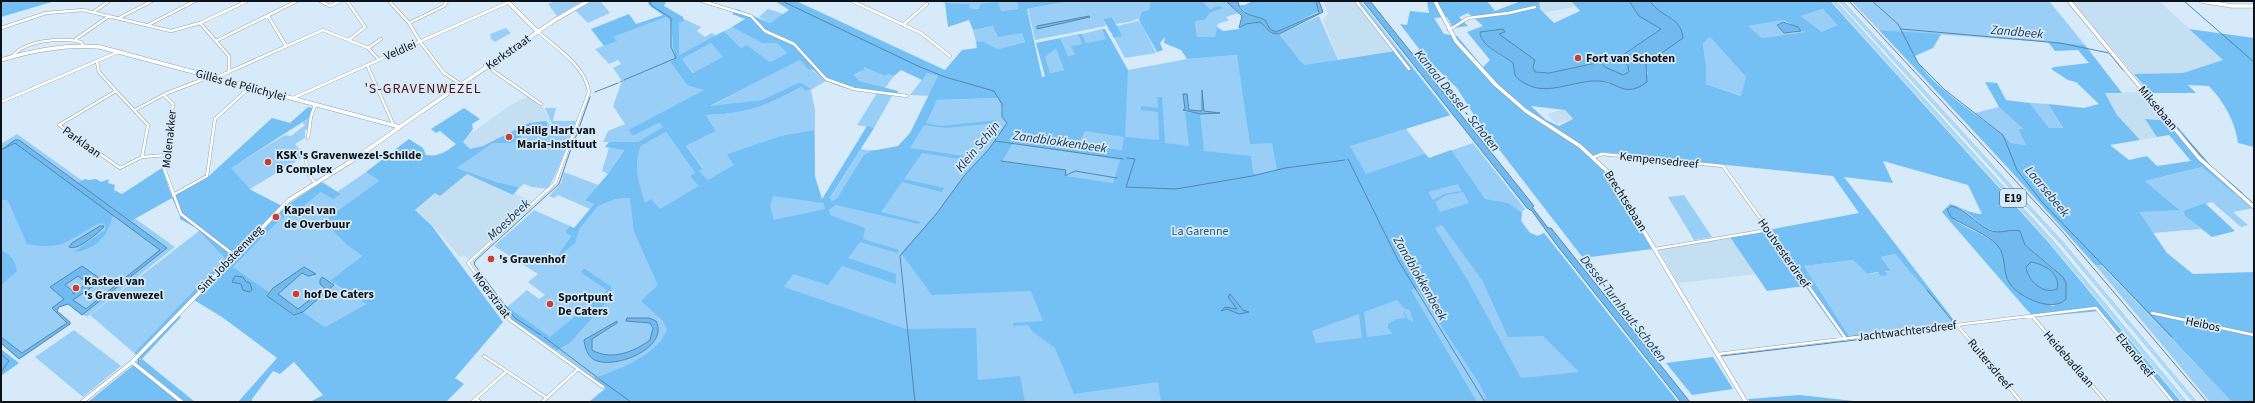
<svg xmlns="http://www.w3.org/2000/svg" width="2255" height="403" viewBox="0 0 2255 403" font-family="'Source Sans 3',sans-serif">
	<rect width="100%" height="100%" fill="#d7eaf9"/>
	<path fill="#c4def2" d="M 1323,1 L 1354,1 L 1393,51 L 1338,60 L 1323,20 L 1328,13 Z
		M 1539,1 L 1573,1 L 1573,7 L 1542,13 L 1539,10 Z
		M 2072,1 L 2159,1 L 2223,60 L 2183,73 L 2134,74 Z
		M 2143,92 L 2166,120 L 2146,119 L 2157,137 L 2140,140 L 2117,115 L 2105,93 Z
		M 528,96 L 544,108 L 554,130 L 470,155 L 456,144 L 508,107 Z
		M 1564,109 L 1572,119 L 1556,124 L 1547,114 Z
		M 467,174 L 512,195 L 514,193 L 534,202 L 468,259 L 465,256 L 459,256 L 435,228 L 415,210 L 435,193 L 440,195 Z
		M 1735,237 L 1757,274 L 1678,283 L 1659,250 Z"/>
	<path fill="#99cff7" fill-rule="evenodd" d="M 555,1 L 583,1 L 557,16 L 548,4 Z
		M 593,1 L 600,1 L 610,13 L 588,23 L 575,10 Z
		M 940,1 L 1017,1 L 1018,9 L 1001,11 L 969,8 L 970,4 L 945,3 Z
		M 1070,1 L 1151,1 L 1152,3 C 1147,20 1131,22 1116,24 L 1112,17 L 1103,19 L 1106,26 L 1035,40 L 1028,9 Z
		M 1210,1 L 1226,1 L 1239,13 L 1226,17 L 1229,20 L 1218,24 L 1215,37 L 1197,37 L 1195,21 L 1205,20 L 1210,13 L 1218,10 L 1219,7 L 1210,9 L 1204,3 Z
		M 1354,1 L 1361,1 L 1450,115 L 1406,129 L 1429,158 L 1473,143 L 1525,209 L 1522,212 L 1521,221 L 1530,233 L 1537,236 L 1544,233 L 1678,402 L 589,402 L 606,388 L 557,351 L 570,343 L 613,295 L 611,286 L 584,268 L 580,272 L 608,289 L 550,338 L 507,307 L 527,290 L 539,299 L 545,295 L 528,282 L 538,274 L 494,246 L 534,210 L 570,226 L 565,232 L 571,235 L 556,259 L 574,243 L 579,230 L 598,206 L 616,199 L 630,198 L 644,203 C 639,183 633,165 641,146 L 666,132 L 695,173 L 703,168 L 686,146 L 716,131 L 706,115 C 749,113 764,107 801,87 L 806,91 L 810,89 L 800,82 L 762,100 L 709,107 L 800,60 C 808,69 817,73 826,81 L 811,90 L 815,110 L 815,177 L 825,209 L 829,210 L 836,205 L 866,156 L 863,156 L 837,198 L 832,201 L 830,199 L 861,149 C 877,153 893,146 910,147 L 937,100 L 1000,98 L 1128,70 L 1187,59 L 1237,55 L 1284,39 L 1279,34 L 1319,16 L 1338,60 L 1393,51 ZM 627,318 L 649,318 L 656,321 C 670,349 611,370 593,359 C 587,355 585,347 584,340 L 617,321 L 617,323 L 592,339 L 592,350 C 611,361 634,352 650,340 L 653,328 L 650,323 L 626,321 Z
		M 1851,1 L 2049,1 L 2085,45 L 1879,30 Z
		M 768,9 L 784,14 L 770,23 L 759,17 Z
		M 1823,9 L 1837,25 L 1822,32 L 1801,16 Z
		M 666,17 L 671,22 L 674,60 L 670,61 L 705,90 L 628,130 L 633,136 L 659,123 L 664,128 L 638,142 L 603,142 L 608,131 L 625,124 L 613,106 L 622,81 L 613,68 L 621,64 L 618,60 L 609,64 L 595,49 L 616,41 L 612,37 Z
		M 684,19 L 701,27 L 697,31 L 705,37 L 712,33 L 716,36 L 679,55 L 679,23 L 684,21 Z
		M 1784,20 L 1788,22 L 1778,23 L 1784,33 L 1798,32 L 1802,29 L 1805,32 L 1762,38 L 1747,26 Z
		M 1138,21 L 1141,23 L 1156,53 L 1125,58 L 1114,38 L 1122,35 L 1117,26 Z
		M 993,26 L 1022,33 L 1025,42 L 998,49 L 982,41 L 976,42 L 973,30 Z
		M 732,27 L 762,43 L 777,43 L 787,53 L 770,62 L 747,45 L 741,48 L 724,31 Z
		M 506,28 L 511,33 L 495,42 L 491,39 L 490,34 Z
		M 1102,29 L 1107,39 L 1086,43 L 1082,34 Z
		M 1078,34 L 1082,44 L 1072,46 L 1075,54 L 1067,56 L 1060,38 Z
		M 1710,37 L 1746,77 L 1742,96 L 1706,84 L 1706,65 L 1703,44 Z
		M 711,43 L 724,57 L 694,73 L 682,59 Z
		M 1056,49 L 1064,70 L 1050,73 L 1044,57 Z
		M 863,66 L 885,76 L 888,74 L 894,76 L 885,88 L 858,81 L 854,76 L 864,70 Z
		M 927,73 L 939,76 L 930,96 L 910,95 Z
		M 877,93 L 892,96 L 874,128 L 857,125 Z
		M 2030,103 L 2048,104 L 2063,129 L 2049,128 Z
		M 1999,107 L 2023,129 L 2018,129 L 2026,145 L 2011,143 L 2003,135 L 1975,113 Z
		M 545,108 L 556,108 L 553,121 L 576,121 L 558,169 L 548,189 L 532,187 L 524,184 L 518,189 L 518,187 L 497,182 L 457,168 L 493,143 L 512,141 L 530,130 L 549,129 L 546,121 L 547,121 L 551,130 L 554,129 Z
		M 309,118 L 309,129 L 305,130 L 305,138 L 295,144 L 305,156 L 250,189 L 230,168 L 285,135 L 291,136 L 305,125 L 302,123 Z
		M 17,134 L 175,247 L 87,317 C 79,313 61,291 57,311 L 70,322 L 70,324 L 19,359 L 1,343 L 1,144 Z
		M 609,148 L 624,149 L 608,174 L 602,171 Z
		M 2203,167 L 2254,208 L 2233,212 L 2248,225 L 2241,227 L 2212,202 L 2183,211 L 2185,216 L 2201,229 L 2153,233 L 2138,212 L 2179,209 L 2145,181 Z
		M 366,172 L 379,181 L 347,245 L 362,256 L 330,282 L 366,304 L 325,327 L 303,312 L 298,314 L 269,292 L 233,267 L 278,222 L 287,215 L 299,210 L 321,192 L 341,194 L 337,192 Z
		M 564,172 L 598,185 L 585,200 L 594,204 L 590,209 L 558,195 L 554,198 L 549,196 L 561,183 Z
		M 1684,195 L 1712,237 L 1694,240 L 1668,197 Z
		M 199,231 L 226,258 L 134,353 L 90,315 Z
		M 1895,254 L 1954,323 L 1849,336 L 1804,266 L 1853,260 L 1867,274 L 1891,271 L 1881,257 Z
		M 2095,265 L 2101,265 L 2232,402 L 2210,402 Z
		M 74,330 L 121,366 L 83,397 L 35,357 Z"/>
	<path fill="#74bff4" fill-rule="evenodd" d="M 1,1 L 55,1 L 1,17 Z
		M 647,1 L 666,1 L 664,6 L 683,17 L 684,21 L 679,23 L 679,55 L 724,31 L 741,48 L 747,45 L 770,62 L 787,53 L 777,43 L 762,43 L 732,27 L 745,19 L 732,14 L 737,9 L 770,23 L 789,10 L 775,1 L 796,1 L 945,70 L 962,50 L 977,48 L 976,42 L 982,41 L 998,49 L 1025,42 L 1022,33 L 998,37 L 993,26 L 973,30 L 969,20 L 948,27 L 945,3 L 970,4 L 969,8 L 979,9 L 980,4 L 998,2 L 1001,11 L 1018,9 L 1017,1 L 1070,1 L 1027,9 L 1042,77 L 1045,76 L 1036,43 L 1060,38 L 1074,69 L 1068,56 L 1075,54 L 1071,46 L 1082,44 L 1078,34 L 1082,34 L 1086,43 L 1106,39 L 1102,29 L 1105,29 L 1128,70 L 1125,137 L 1159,140 L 1158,112 L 1141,110 L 1141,106 L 1158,108 L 1157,97 L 1162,97 L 1165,143 L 1189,146 L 1185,112 L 1200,114 L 1204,151 L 1251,156 L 1253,172 L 1256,175 L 1277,170 L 1272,143 L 1250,144 L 1237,55 L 1187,59 L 1181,50 L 1164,43 L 1165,37 L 1160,43 L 1163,50 L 1157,52 L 1139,20 L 1142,12 L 1149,10 L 1151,1 L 1210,1 L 1204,3 L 1210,9 L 1219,6 L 1223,8 L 1210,13 L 1205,20 L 1195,21 L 1197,37 L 1215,37 L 1217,27 L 1223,31 L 1239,29 L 1246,24 L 1260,22 C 1267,27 1269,34 1279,34 L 1300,61 L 1305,65 L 1391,52 L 1397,49 L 1450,115 L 1350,146 L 1366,174 L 1425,154 L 1429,158 L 1451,150 L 1485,199 L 1508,203 L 1522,213 L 1521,221 L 1530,233 L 1538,236 L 1544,233 L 1678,402 L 1485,402 L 1483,399 L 1487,399 L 1480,385 L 1417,288 L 1411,290 L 1477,402 L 1161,402 L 1158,382 L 1074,394 L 1055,348 L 1033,332 L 1028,325 L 1013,326 L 1013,323 L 1043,321 L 1031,291 L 932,295 L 901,253 L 937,213 L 964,176 L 989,149 L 1007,123 L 1002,117 L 1003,108 L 998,98 L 937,100 L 926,123 L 941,126 L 997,120 L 997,123 L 946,128 L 924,125 L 910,148 L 971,157 L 970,161 L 922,153 L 904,179 L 944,188 L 942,192 L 902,182 L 881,212 L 921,222 L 919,224 L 836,205 L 829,210 L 830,215 L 865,228 L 863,239 L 899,250 L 897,253 L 860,242 L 848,258 L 896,274 L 896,284 L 842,266 L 828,285 L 793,274 L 784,287 L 906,329 L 976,328 L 978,380 L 1020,376 L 1025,402 L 589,402 L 606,388 L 592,378 C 614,373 661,353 667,329 L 663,321 L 641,301 L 658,285 L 634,232 L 630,198 L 616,199 L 598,206 L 579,230 L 575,243 L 554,261 L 571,236 L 565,232 L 570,226 L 574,228 L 594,204 L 585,200 L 608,174 L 624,150 L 605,147 L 609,142 L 638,142 L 663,127 L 659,123 L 633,136 L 628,130 L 704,90 L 687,85 L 670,61 L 674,60 L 671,22 L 666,17 L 613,37 L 617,41 L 604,46 L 591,29 L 629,14 L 636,24 L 663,15 L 650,6 ZM 711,43 L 723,57 L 693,73 L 682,59 ZM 1056,49 L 1064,70 L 1050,73 L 1045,57 ZM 800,60 L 808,69 L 813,70 L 826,81 L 839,86 L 853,90 L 897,95 L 898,91 L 859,81 L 854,75 L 864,70 L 864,67 L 885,76 L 888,74 L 894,76 L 901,70 L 922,80 L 927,73 L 938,76 L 910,133 L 898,146 L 871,151 L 863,156 L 837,198 L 832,201 L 830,198 L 874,128 L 867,126 L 822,199 L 815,177 L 814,130 L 781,136 L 731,153 L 727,155 L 734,165 L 708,180 L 699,171 L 703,169 L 686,146 L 716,131 L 706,115 C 749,113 764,107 801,87 L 806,91 L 811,89 L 800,82 L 762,100 L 710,106 ZM 1085,131 L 1124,137 L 1122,150 L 1078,145 ZM 666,132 L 695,173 L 690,176 L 699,186 L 660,209 L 651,199 L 645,203 C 639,183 633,165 641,146 ZM 1013,143 L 1120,160 L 1113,183 L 1065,176 L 1066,170 L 1002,161 ZM 1458,184 L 1462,191 L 1444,194 L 1433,200 L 1428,192 ZM 1463,192 L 1469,203 L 1440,212 L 1435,202 L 1446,195 ZM 773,196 L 823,203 L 825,209 L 774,220 L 770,205 ZM 1442,225 L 1482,280 L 1508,337 L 1543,336 L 1579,372 L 1521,378 L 1467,279 L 1435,228 ZM 1397,300 L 1404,308 L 1410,310 L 1413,322 L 1408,319 L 1405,313 L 1403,313 L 1406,318 L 1397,319 L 1388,324 L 1388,328 L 1393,334 L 1367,337 L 1364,312 ZM 1359,314 L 1362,338 L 1316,343 L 1312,331 Z
		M 1252,1 L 1316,1 L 1320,11 L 1276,32 L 1270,30 L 1265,20 C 1255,16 1246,16 1240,6 L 1241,5 L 1245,5 Z
		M 1427,1 L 1487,1 L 1495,11 L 1521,1 L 1539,1 L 1540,9 L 1554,23 L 1580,11 L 1571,1 L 1629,1 L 1639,16 L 1661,29 L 1621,56 L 1628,66 L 1629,72 L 1623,75 L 1605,67 L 1601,62 L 1549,73 L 1535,72 L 1533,67 L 1498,34 L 1480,32 C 1481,47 1502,55 1513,63 L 1515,75 L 1550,88 L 1587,81 L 1600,81 L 1610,84 L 1648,74 L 1645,64 L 1674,20 L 1658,11 L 1650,1 L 1831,1 L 2050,242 L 2182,402 L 2174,402 L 2100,311 L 2034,317 L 2026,309 L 1942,212 L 1950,204 C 1960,207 1972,214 1982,214 L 1968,185 L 1883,161 L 1893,183 L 1844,177 L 1956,323 L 1954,323 L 1895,254 L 1881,257 L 1891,271 L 1885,271 L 1887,275 L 1881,276 L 1878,272 L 1867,274 L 1853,260 L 1804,266 L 1849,336 L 1842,337 L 1805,286 L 1767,291 L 1730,237 L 1859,213 L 1833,176 L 1601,152 L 1594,159 L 1609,177 L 1652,249 L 1583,258 L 1481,126 L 1457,88 L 1426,58 L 1400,24 L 1407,25 L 1410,11 L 1429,13 ZM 1823,9 L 1837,25 L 1822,32 L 1801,16 ZM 1468,13 L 1483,26 L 1467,32 L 1490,60 L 1483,67 L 1457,36 L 1444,34 L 1434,18 L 1447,17 L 1453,28 L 1468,26 L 1459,17 ZM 1784,20 L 1805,32 L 1762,38 L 1748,26 ZM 1710,37 L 1746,77 L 1741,96 L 1706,84 L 1706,65 L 1703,44 ZM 1531,106 L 1565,110 L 1573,119 L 1559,126 L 1546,120 ZM 1948,207 C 1965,204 1975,223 1989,229 C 1999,234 2010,230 2020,231 L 2025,245 L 2053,268 L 2066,299 L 2053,306 C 2033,300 2009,293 2005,269 C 2004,261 2003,251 1998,246 C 1992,240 1981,234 1974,231 C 1965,226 1947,219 1948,207 Z
		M 1112,17 L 1122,35 L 1122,36 L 1114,38 L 1103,19 Z
		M 2189,29 L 2254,38 L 2254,147 L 2238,143 C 2235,121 2224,102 2209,86 L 2188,85 L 2196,93 L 2150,93 L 2134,74 L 2183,73 L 2223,60 Z
		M 1879,30 L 1941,34 L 1933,48 L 1915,56 C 1925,82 1979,116 2003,135 L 2011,143 L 2026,145 L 2018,129 L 2023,129 L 1999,107 L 1985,82 L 1997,83 L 2006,100 L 2030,103 L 2049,128 L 2063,128 L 2048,104 L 2084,108 L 2099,104 L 2076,82 L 2068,80 L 2051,69 L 2054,67 L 2089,63 L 2078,50 L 2055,51 L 2048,42 L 2085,45 L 2122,93 L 2105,93 L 2117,115 L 2140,140 L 2110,145 L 2129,160 L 2147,156 L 2157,166 L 2191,161 L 2169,135 L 2157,137 L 2145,119 L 2173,121 L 2208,163 L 2243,193 L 2235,194 L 2202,167 L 2145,181 L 2180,210 L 2139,212 L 2167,253 L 2193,274 L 2254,272 L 2254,402 L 2232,402 L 2102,265 L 2095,265 L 2009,169 Z
		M 308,107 L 313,108 L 309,118 L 231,168 L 251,190 L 284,207 L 322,182 L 341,194 L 333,199 L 321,192 L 299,210 L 287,215 L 278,222 L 233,267 L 269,292 L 268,297 L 294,315 L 303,312 L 325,327 L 366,304 L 330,281 L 362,256 L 347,245 L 324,221 L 379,181 L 366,172 L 409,139 L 423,148 L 426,155 C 439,157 446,152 456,144 L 440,131 L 436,133 L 431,129 L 464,108 L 480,119 L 472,124 L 473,129 L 463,142 L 470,149 L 483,146 L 529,123 L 546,121 L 549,129 L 530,130 L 512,143 L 493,143 L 457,168 L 497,182 L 518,187 L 518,189 L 513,195 L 467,174 L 440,196 L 435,193 L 415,210 L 432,226 L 503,322 L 455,378 L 464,384 L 446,402 L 310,402 L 323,395 L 294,362 L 280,374 L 273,371 L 252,399 L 252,402 L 238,402 L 277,358 L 222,317 L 194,300 L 178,316 L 181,317 L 142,359 L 195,402 L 88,402 L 141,359 L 134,353 L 225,258 L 196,228 L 180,219 L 180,216 L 172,198 L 131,221 L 78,183 L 85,179 L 89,180 L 96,179 L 101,182 L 109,179 L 108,183 L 115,185 L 114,190 L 122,194 L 162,168 L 172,197 L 209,176 L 272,118 L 290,123 Z
		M 15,143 L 113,215 C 108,236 97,249 74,252 L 105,230 L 106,226 L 104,224 L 100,223 C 67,239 67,251 27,244 L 9,203 L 7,200 L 1,200 L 1,150 Z
		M 2205,203 L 2235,231 L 2212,237 L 2185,216 L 2183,211 Z
		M 1,250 C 10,254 16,262 17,271 L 1,285 Z
		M 2031,262 C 2044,264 2061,274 2057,289 C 2043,295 2028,281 2026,267 Z
		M 584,268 L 611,286 L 613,295 L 570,343 L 557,351 L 511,319 L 501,307 L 505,305 L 550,337 L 607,290 L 580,272 Z
		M 1,349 L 19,363 L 1,376 Z
		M 1713,357 L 1733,389 L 1692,395 L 1666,363 Z
		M 1799,395 L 1863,402 L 1750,402 L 1748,399 Z"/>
	<path fill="#70baef" stroke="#5288ae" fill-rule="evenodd" d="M 1226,1 L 1238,1 C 1240,16 1255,15 1265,20 L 1270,29 L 1276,32 L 1319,13 L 1316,1 L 1319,1 L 1323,12 L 1279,34 C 1268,34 1268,28 1260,22 L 1246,24 L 1239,28 L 1242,16 Z
		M 1363,1 L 1370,1 L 1534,206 L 1532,207 L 1548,228 L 1551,228 L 1690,402 L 1681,402 L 1556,244 L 1532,211 L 1527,208 Z
		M 1629,1 L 1650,1 C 1661,18 1681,16 1683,38 L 1646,64 L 1647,82 C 1624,99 1620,82 1598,81 C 1577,80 1554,93 1533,87 C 1528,85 1518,81 1515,75 C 1514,72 1514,67 1513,63 C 1502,54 1481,47 1480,32 L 1503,29 L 1505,32 L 1499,34 L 1535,60 L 1533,67 L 1535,72 L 1549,73 L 1601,62 L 1605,67 L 1623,75 L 1629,72 L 1628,66 L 1620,57 L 1661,29 L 1639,16 Z
		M 1089,16 L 1090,17 L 1037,29 L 1037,26 Z
		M 1783,22 L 1798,27 L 1801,31 L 1784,33 L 1777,25 Z
		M 1202,90 L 1204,111 L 1220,113 L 1200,114 L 1183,110 L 1185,109 L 1183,94 L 1187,94 L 1189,110 L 1202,111 Z
		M 15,140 L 19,140 L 167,248 L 82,315 L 68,304 L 59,307 L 57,311 L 70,322 L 70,324 L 19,359 L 1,343 L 1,337 L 22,353 L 67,323 L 52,308 L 64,299 L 50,287 L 82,266 L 102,280 L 73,300 L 86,309 L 160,250 L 15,143 L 1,150 ZM 78,276 L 87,283 L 73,294 L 73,291 L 65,285 Z
		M 1952,206 C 1968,211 1975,223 1989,230 C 2000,235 2010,228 2020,231 L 2025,245 L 2063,277 L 2066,283 L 2066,299 C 2053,313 2020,298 2010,284 C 2002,273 2007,257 1998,246 C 1988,234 1964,226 1951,217 L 1947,209 ZM 2031,262 C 2044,264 2061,274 2057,289 C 2043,295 2028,281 2026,267 Z
		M 100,226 L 104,226 L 103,228 C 96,234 78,251 69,247 L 72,243 Z
		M 304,267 L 316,274 L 308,276 L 302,273 L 278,294 L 298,309 L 325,288 L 320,284 L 320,280 L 322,277 L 334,285 L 303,312 L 294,315 L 267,296 L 273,288 Z
		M 235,276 L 243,277 L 246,282 L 250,283 L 252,290 L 249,292 L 243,290 L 241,284 L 232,282 Z
		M 1230,294 L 1243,310 L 1249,312 L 1239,314 L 1227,309 L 1221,311 L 1225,307 L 1237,309 L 1228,297 Z
		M 627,318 L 649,318 L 656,321 C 670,349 611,371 593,359 C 587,355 585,347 584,340 L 617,321 L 617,323 L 592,339 L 592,350 C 611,361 634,352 650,340 L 653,328 L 650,323 L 626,321 Z"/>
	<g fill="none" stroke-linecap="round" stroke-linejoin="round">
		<path stroke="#5288ae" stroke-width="1" d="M 782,1 L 918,66 L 945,77 L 994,91 L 1002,104 L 1002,117 L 1007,123 L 989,149 L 964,176 L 937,213 L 900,256 L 915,402
			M 1872,1 L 1898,24 L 1918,63 L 1945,90 L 2003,135 L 2017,170 L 2043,203 L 2172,337
			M 2184,1 L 2254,62
			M 1901,29 L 2060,43 L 2109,53 L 2123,70
			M 624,80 L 676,58 L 671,47 L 671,18 L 652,6 L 649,1
			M 620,82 L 622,81
			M 595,92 L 618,83
			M 2154,106 L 2162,117
			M 2165,119 L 2172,128
			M 2177,128 L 2179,130
			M 2181,133 L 2209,164
			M 995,141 L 1123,159
			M 574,142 L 590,97
			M 1127,158 L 1135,159 L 1126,187 L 1176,189 L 1252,176 L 1285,168 L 1345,160
			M 1348,159 L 1398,260 L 1485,402
			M 1001,161 L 1066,170 L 1065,176 L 1075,171 L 1117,178
			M 2228,181 L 2254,204
			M 503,303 L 474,264 L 475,261 L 559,184 L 573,143
			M 505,305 L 515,318 L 541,335
			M 544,337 L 597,377
			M 1846,337 L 1954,323 L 1927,290
			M 1,354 L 9,361 L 1,372
			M 1722,356 L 1956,328
			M 138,362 L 139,358 L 154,341
			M 599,379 L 631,402"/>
		<g stroke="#90a2b0" stroke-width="3.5">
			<path id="street" d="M 320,1 L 330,6 L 341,1
				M 347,1 L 365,27 L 349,40
				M 389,1 L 409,23 L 421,43 L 444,73 L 462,85
				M 702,1 L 751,16 L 765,31 L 794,44 L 826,79 L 854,89 L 907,96
				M 852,1 L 921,33 L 950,56
				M 1356,1 L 1409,69
				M 95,11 L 109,1
				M 268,16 L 286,46
				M 119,18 L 152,1
				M 200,23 L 229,56 L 229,71
				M 409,23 L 444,6 L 447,1
				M 148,25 L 195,1
				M 903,25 L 927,4
				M 1,28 L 46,13 L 83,10 L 171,31 L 200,23 L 247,1
				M 1449,30 L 1468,18 L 1509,13 L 1535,7
				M 538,32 C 556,47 586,67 589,92 L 555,183 L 468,263 L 510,320 L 603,387
				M 76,39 L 109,16
				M 216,41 L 297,1
				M 368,48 L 381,39
				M 13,56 C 25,40 63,37 81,42 L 83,46
				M 97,62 L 99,72 L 116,91
				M 367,65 L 394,126
				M 485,65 L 541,104
				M 215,78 L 323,30 L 368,48 L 379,60
				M 116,91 L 148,125 L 142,157 L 120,168 L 59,125 Z
				M 164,95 L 173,104 L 164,168 L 181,214 L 234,255
				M 293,98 L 509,2
				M 1,102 L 118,52
				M 135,110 L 165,94 L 209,77
				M 308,138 L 311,116 L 315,105
				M 305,156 L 309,175 L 315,183
				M 142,157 L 166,155
				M 1594,157 L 1602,154 L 1723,166 L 1846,339
				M 173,195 L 207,176 L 215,119 L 250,87
				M 1655,249 L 1768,230
				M 2152,313 L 2254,335
				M 2032,316 L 2106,402
				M 1958,326 L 2021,402
				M 1718,354 L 2096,308 L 2173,402
				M 484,356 L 547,398
				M 476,399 L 480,402
				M 472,402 L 507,371
				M 542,402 L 578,369"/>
		</g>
		<g stroke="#90a2b0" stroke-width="4.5">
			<path id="secondary" d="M 507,1 L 538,32
				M 1435,1 L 1456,41 L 1496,85 L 1526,111 L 1580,146 L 1609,173 L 1746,402
				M 2069,1 L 2199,158 L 2254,207
				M 2201,1 L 2232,6 L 2254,6
				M 1,60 C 34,50 66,44 100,47 L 400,127
				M 398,128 L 555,20 L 588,1
				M 132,362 L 182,402
				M 82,402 L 132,362 L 289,200 L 353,160 L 400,127"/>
		</g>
		<g stroke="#fff" stroke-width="5.5">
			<path id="highway" d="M 1834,1 L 2052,242 L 2185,402
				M 1841,1 L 2061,242 L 2195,402"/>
		</g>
		<use href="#street" stroke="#fff" stroke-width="2.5"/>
		<use href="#secondary" stroke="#fff" stroke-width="3.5"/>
		<use href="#highway" stroke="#afd8f5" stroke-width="4.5"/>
		<path stroke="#74808a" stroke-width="1" d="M 1849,1 L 2061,230 L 2207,402"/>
	</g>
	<g fill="#ca3e2c" stroke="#d7eaf9" stroke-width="1.5">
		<circle cx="1578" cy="58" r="4"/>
		<circle cx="509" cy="137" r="4"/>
		<circle cx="268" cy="162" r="4"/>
		<circle cx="276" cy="217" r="4"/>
		<circle cx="491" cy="259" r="4"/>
		<circle cx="76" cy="288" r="4"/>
		<circle cx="296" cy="294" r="4"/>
		<circle cx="550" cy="304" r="4"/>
	</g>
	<g text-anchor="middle" stroke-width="3.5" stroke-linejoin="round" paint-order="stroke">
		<rect fill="#d7eaf9" stroke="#49535b" stroke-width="1" x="2000" y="189" width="26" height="18" rx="3"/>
		<g font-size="11" font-weight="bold" fill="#0c1217">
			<text x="2013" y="202">E19</text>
		</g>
		<g font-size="12" fill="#0c1217" stroke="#d7eaf9">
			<text transform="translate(400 50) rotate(-24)" y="4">Veldlei</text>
			<text transform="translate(508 52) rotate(-35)" y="4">Kerkstraat</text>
			<text transform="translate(241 85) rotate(15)" y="4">Gillès de Pélichylei</text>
			<text transform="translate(2158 108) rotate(50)" y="4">Miksebaan</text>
			<text transform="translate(169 139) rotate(-84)" y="4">Molenakker</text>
			<text transform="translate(82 142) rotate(36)" y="4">Parklaan</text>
			<text transform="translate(1659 160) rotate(6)" y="4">Kempensedreef</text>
			<text transform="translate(1626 201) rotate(58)" y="4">Brechtsebaan</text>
			<text transform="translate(1784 253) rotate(55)" y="4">Houtvesterdreef</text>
			<text transform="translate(230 259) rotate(-46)" y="4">Sint Jobsteenweg</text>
			<text transform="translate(492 295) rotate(53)" y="4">Moerstraat</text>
			<text transform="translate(2203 324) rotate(12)" y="4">Heibos</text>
			<text transform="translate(1907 331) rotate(-7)" y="4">Jachtwachtersdreef</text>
			<text transform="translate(2135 355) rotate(51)" y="4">Elzendreef</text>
			<text transform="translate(2069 359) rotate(49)" y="4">Heidebadlaan</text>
			<text transform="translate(1990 364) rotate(50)" y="4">Ruitersdreef</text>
		</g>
		<g font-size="12" font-weight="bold" fill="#0c1217" stroke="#d7eaf9" text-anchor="start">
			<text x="1586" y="62">Fort van Schoten</text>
			<text x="517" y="134">Heilig Hart van<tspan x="517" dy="14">Maria-instituut</tspan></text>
			<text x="276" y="159">KSK 's Gravenwezel-Schilde<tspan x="276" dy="14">B Complex</tspan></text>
			<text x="284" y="214">Kapel van<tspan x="284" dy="14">de Overbuur</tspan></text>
			<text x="499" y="263">'s Gravenhof</text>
			<text x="84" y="285">Kasteel van<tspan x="84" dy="14">'s Gravenwezel</tspan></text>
			<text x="304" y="298">hof De Caters</text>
			<text x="558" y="301">Sportpunt<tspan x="558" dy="14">De Caters</tspan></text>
		</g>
		<g font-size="12" fill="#20577b" stroke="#d7eaf9">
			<text x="1200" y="235">La Garenne</text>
		</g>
		<g font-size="13" font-style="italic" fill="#17374d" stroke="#d7eaf9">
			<text transform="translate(2017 31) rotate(5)" y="5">Zandbeek</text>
			<text transform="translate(1458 100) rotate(51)" y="5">Kanaal Dessel - Schoten</text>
			<text transform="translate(1060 141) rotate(8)" y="5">Zandblokkenbeek</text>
			<text transform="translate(977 146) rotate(-50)" y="5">Klein Schijn</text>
			<text transform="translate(2048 191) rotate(50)" y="5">Laarsebeek</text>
			<text transform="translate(508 219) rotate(-43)" y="5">Moesbeek</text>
			<text transform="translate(1421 278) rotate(60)" y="5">Zandblokkenbeek</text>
			<text transform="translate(1624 308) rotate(52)" y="5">Dessel-Turnhout-Schoten</text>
		</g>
		<g font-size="14" letter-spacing="1" fill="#56120a" stroke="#d7eaf9">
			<text x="423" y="93">'S-GRAVENWEZEL</text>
		</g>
	</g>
	<rect width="2255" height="403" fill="none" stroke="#0c1217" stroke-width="4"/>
</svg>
